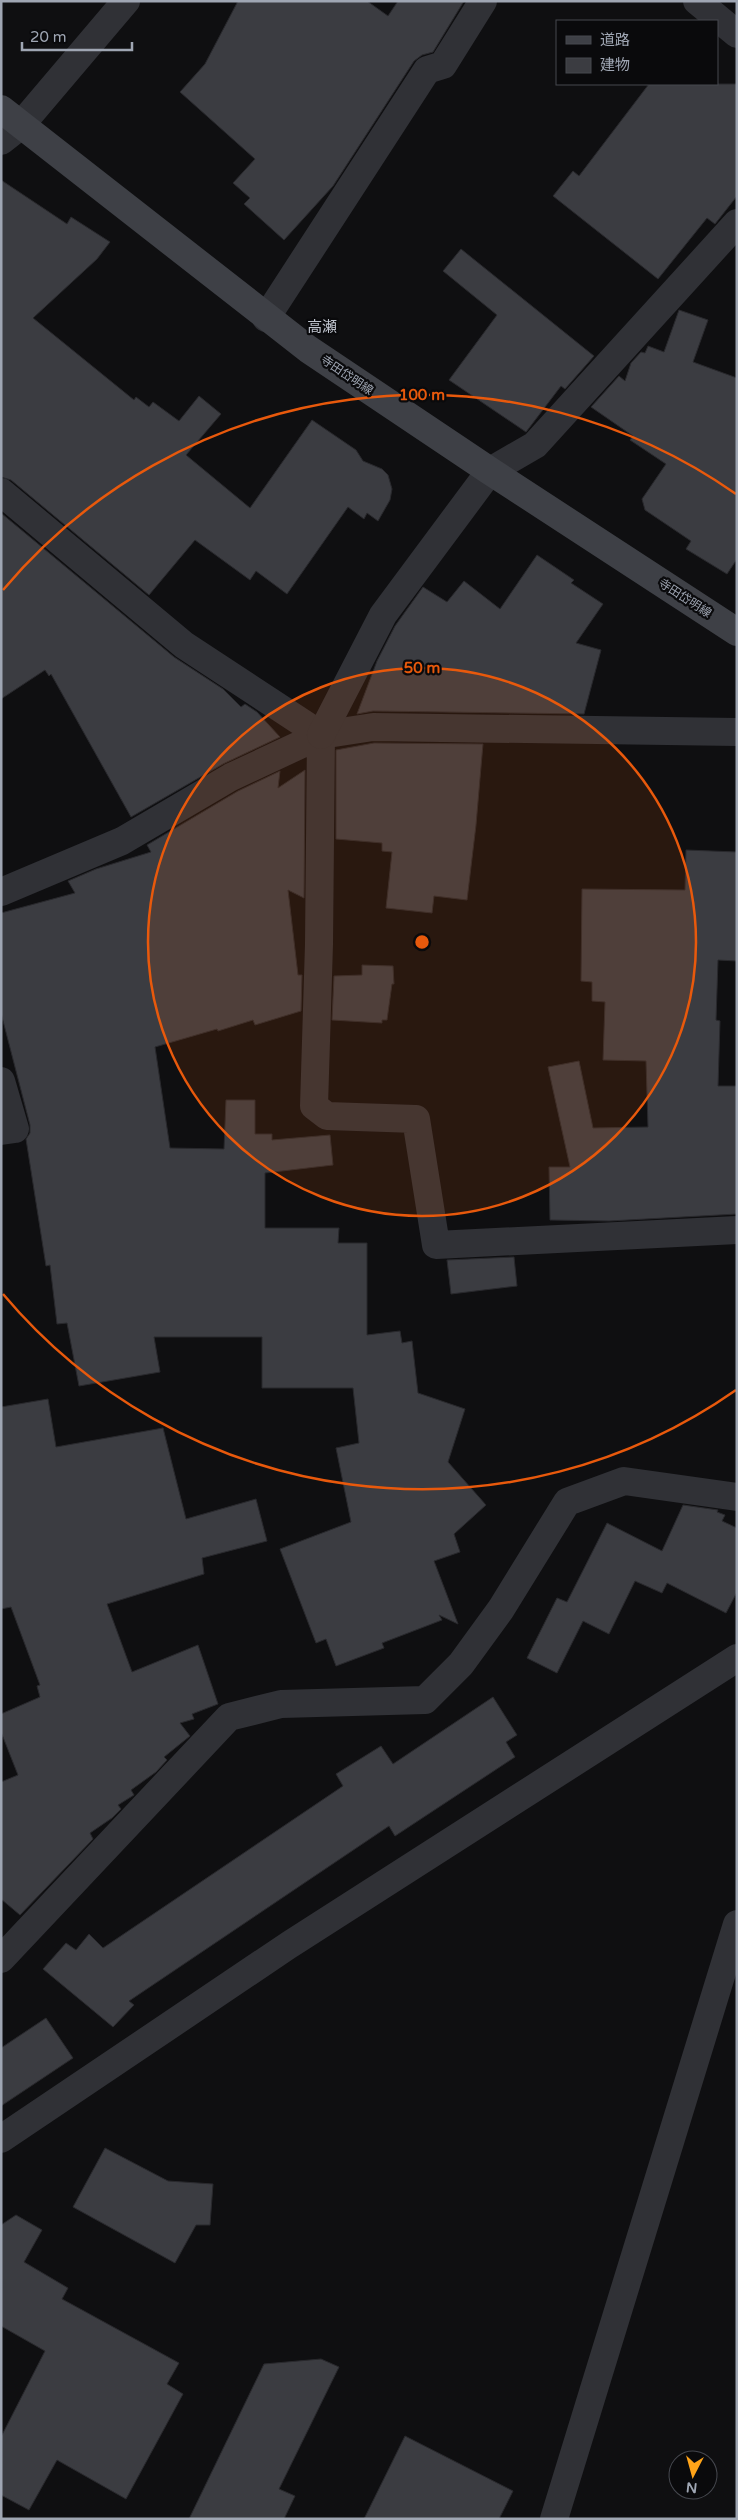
<svg xmlns="http://www.w3.org/2000/svg" width="738" height="2520" viewBox="0 0 738 2520" font-family="'Varela Round','Noto Sans JP',sans-serif">
	<rect width="100%" height="100%" fill="#0f0f11"/>
	<path fill="#3b3c41" stroke="#29292d" d="M 238,1 L 367,1 L 388,16 L 398,1 L 464,1 L 433,52 L 422,55 L 414,61 L 333,186 L 284,240 L 244,204 L 250,198 L 233,183 L 255,159 L 180,92 L 205,64 Z
		M 649,84 L 737,84 L 737,196 L 715,224 L 707,218 L 658,279 L 553,196 L 573,171 L 579,176 Z
		M 1,180 L 67,224 L 71,217 L 110,242 L 97,259 L 33,318 L 134,400 L 136,397 L 149,407 L 153,402 L 179,421 L 199,396 L 221,414 L 186,455 L 250,508 L 312,420 L 356,450 L 363,461 L 382,469 L 388,475 L 392,489 L 390,500 L 378,521 L 367,513 L 364,519 L 348,507 L 287,594 L 256,571 L 250,580 L 195,540 L 149,595 L 11,480 L 1,477 Z
		M 461,249 L 594,356 L 565,389 L 561,386 L 526,432 L 449,380 L 497,315 L 443,271 Z
		M 679,310 L 708,320 L 693,362 L 737,378 L 737,559 L 727,574 L 686,549 L 691,541 L 645,510 L 642,499 L 666,464 L 630,440 L 633,436 L 591,407 L 619,376 L 625,381 L 631,363 L 641,352 L 645,353 L 648,346 L 664,352 Z
		M 1,513 L 174,657 L 223,689 L 241,707 L 245,704 L 257,712 L 280,737 L 223,764 L 131,817 L 51,674 L 49,676 L 45,670 L 1,699 Z
		M 537,555 L 574,580 L 571,583 L 603,604 L 576,643 L 601,650 L 584,714 L 373,711 L 357,714 L 377,661 L 395,626 L 423,587 L 447,602 L 464,581 L 500,609 Z
		M 374,743 L 483,744 L 476,825 L 467,900 L 434,896 L 432,913 L 386,908 L 392,852 L 382,851 L 382,843 L 336,839 L 336,750 Z
		M 305,770 L 304,898 L 288,890 L 298,975 L 302,975 L 301,1011 L 255,1025 L 253,1020 L 218,1031 L 217,1029 L 155,1047 L 170,1148 L 224,1149 L 226,1100 L 255,1100 L 255,1134 L 272,1134 L 272,1140 L 330,1135 L 333,1165 L 265,1173 L 265,1228 L 339,1228 L 338,1243 L 367,1243 L 367,1335 L 400,1331 L 402,1343 L 412,1341 L 418,1393 L 465,1409 L 448,1462 L 486,1505 L 454,1534 L 460,1552 L 434,1561 L 458,1624 L 439,1615 L 442,1620 L 382,1643 L 384,1648 L 336,1666 L 326,1639 L 316,1643 L 280,1549 L 351,1522 L 336,1448 L 359,1443 L 353,1388 L 262,1388 L 262,1337 L 154,1337 L 160,1372 L 79,1386 L 67,1323 L 57,1324 L 50,1265 L 46,1266 L 26,1139 L 30,1133 L 30,1125 L 1,1013 L 1,913 L 75,893 L 68,881 L 96,869 L 151,852 L 147,845 L 238,791 L 280,771 L 278,788 Z
		M 686,850 L 737,852 L 737,961 L 718,960 L 716,1020 L 720,1021 L 718,1086 L 737,1086 L 737,1214 L 609,1221 L 550,1220 L 549,1167 L 570,1167 L 548,1067 L 579,1061 L 593,1128 L 648,1127 L 646,1061 L 603,1060 L 605,1002 L 592,1001 L 592,982 L 581,981 L 582,889 L 685,890 Z
		M 362,965 L 393,966 L 394,984 L 392,984 L 387,1020 L 382,1020 L 382,1023 L 332,1020 L 334,976 L 362,975 Z
		M 514,1257 L 517,1286 L 451,1294 L 447,1260 Z
		M 48,1399 L 56,1447 L 163,1428 L 186,1519 L 256,1499 L 267,1541 L 202,1558 L 204,1574 L 107,1604 L 132,1672 L 198,1645 L 218,1704 L 192,1714 L 194,1719 L 180,1723 L 190,1736 L 164,1757 L 167,1760 L 156,1772 L 131,1790 L 134,1795 L 118,1805 L 121,1809 L 112,1818 L 90,1833 L 93,1839 L 20,1915 L 1,1899 L 1,1782 L 18,1775 L 1,1732 L 1,1714 L 40,1697 L 37,1686 L 40,1685 L 11,1607 L 1,1609 L 1,1407 Z
		M 683,1505 L 718,1510 L 717,1512 L 725,1515 L 722,1521 L 737,1528 L 737,1592 L 726,1613 L 667,1583 L 662,1593 L 635,1581 L 609,1634 L 583,1621 L 557,1673 L 527,1658 L 557,1598 L 567,1602 L 607,1523 L 662,1551 Z
		M 493,1697 L 517,1735 L 506,1742 L 515,1757 L 395,1836 L 389,1826 L 129,2001 L 134,2005 L 113,2027 L 43,1969 L 66,1943 L 76,1950 L 89,1934 L 103,1948 L 343,1786 L 336,1774 L 381,1746 L 393,1764 Z
		M 46,2018 L 73,2058 L 1,2106 L 1,2048 Z
		M 105,2148 L 168,2181 L 213,2184 L 210,2225 L 196,2225 L 175,2263 L 73,2207 Z
		M 16,2215 L 42,2230 L 24,2262 L 68,2288 L 62,2299 L 179,2363 L 167,2384 L 183,2394 L 126,2499 L 57,2460 L 29,2510 L 1,2495 L 1,2437 L 45,2351 L 1,2326 L 1,2225 Z
		M 321,2359 L 339,2367 L 279,2489 L 295,2496 L 284,2519 L 189,2519 L 264,2364 Z
		M 405,2436 L 513,2491 L 499,2519 L 364,2519 Z"/>
	<g fill="none" stroke-linecap="round" stroke-linejoin="round">
		<path stroke="#303136" stroke-width="28" d="M 697,1 L 737,34
			M 1,141 L 20,126
			M 266,318 L 427,70 L 443,65 L 483,1
			M 490,471 L 535,445 L 737,223
			M 1,492 L 184,645 L 321,735
			M 321,735 L 319,944 L 314,1106 L 327,1116 L 416,1119 L 436,1245 L 737,1230
			M 1,892 L 122,841 L 231,777 L 321,735 L 373,727 L 737,732
			M 1,1081 L 15,1129 L 1,1131
			M 1,1959 L 229,1717 L 281,1704 L 425,1700 L 461,1664 L 501,1609 L 567,1502 L 624,1481 L 737,1497
			M 1,2139 L 289,1945 L 737,1658"/>
		<path stroke="#303136" stroke-width="28" d="M 20,126 L 126,1
			M 321,735 L 383,615 L 490,471
			M 554,2519 L 737,1924"/>
		<path stroke="#3e4046" stroke-width="28" d="M 1,109 L 308,349 L 490,471 L 737,632"/>
	</g>
	<circle cx="422" cy="942" r="274" fill="#e8590c" fill-opacity=".12"/>
	<g fill="none" stroke="#e8590c" stroke-width="2.5">
		<circle cx="422" cy="942" r="274"/>
		<path d="M736 1390A547 547 0 0 1 3 1294M3 590A547 547 0 0 1 736 494"/>
	</g>
	<g text-anchor="middle" stroke-width="4.5" stroke-linejoin="round" paint-order="stroke">
		<g font-size="12" fill="#9fa6b3" stroke="#0a0a0c">
			<text transform="translate(347 375) rotate(34)" y="4">寺田岱明線</text>
			<text transform="translate(685 598) rotate(33)" y="4">寺田岱明線</text>
		</g>
		<g font-size="15" fill="#c0c5cf" stroke="#0a0a0c">
			<text x="322" y="332">高瀬</text>
		</g>
	</g>
	<circle cx="422" cy="942" r="8" fill="#e8590c" stroke="#0a0a0c" stroke-width="2.5"/>
	<g font-size="15" text-anchor="middle" font-weight="bold" fill="#e8590c" stroke="#0a0a0c" stroke-width="4.5" stroke-linejoin="round" paint-order="stroke">
		<text x="422" y="400">100 m</text>
		<text x="422" y="673">50 m</text>
	</g>
	<rect width="738" height="2520" fill="none" stroke="#9fa6b3" stroke-width="5"/>
	<rect x="556" y="20" width="162" height="65" fill="#0a0a0c" stroke="#46484f"/>
	<rect x="566" y="36" width="25" height="8" fill="#3e4046" stroke="#46484f"/>
	<text x="600" y="45" font-size="15" fill="#9fa6b3">道路</text>
	<rect x="566" y="58" width="25" height="15" fill="#3b3c41" stroke="#46484f"/>
	<text x="600" y="70" font-size="15" fill="#9fa6b3">建物</text>
	<g transform="translate(693 2475) rotate(186)"><circle r="24" fill="#0a0a0c" stroke="#46484f"/>
	<path d="M0-4L9 19L0 12L-9 19Z" fill="#ffa419"/>
	<text y="-8" font-size="14" font-weight="bold" text-anchor="middle" fill="#9fa6b3">N</text>
	</g>
	<path d="M22 42v8h110v-8" fill="none" stroke="#9fa6b3" stroke-width="2.5"/>
	<text x="30" y="42" font-size="15" fill="#9fa6b3" stroke="#0a0a0c" stroke-width="4" paint-order="stroke">20 m</text>
</svg>
